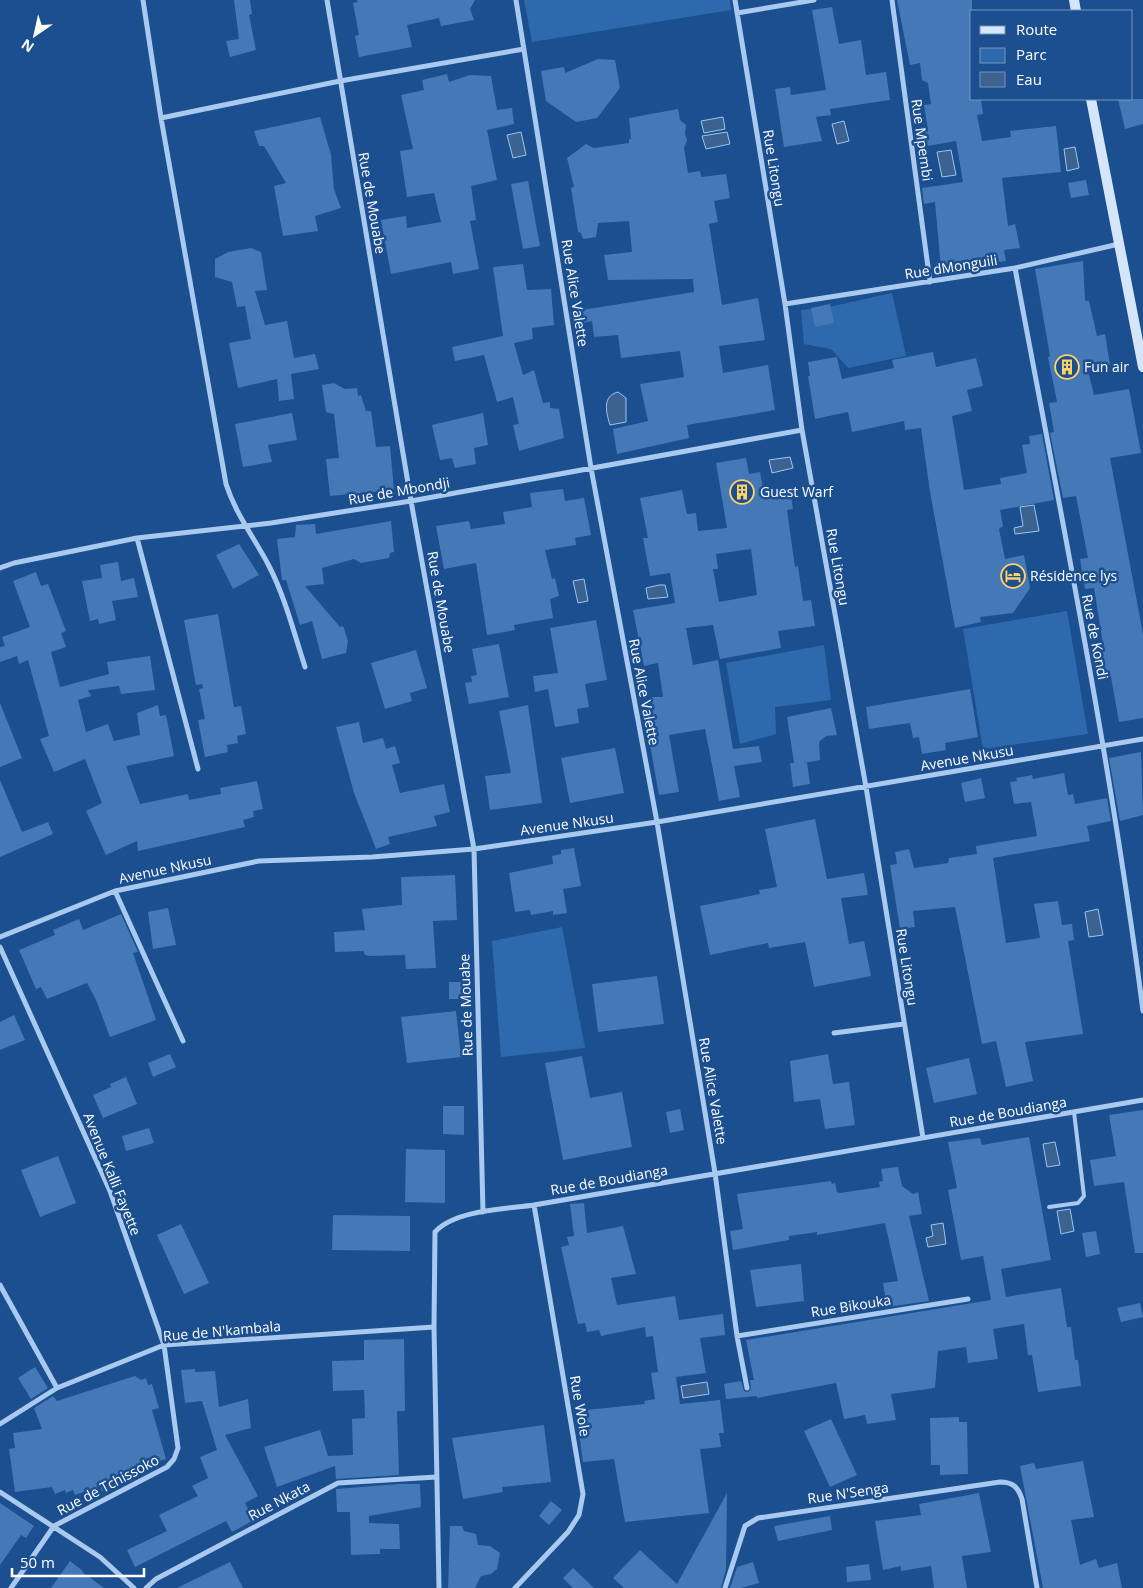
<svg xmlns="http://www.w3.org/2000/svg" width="1143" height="1588" viewBox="0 0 1143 1588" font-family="'Open Sans',sans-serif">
	<rect width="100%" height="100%" fill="#1b4f8f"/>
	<path fill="#2e69ad" d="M 524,0 L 730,0 L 731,10 L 532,42 Z
		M 892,293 L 906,356 L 848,368 L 831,349 L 804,344 L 801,310 L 829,307 Z
		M 1067,611 L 1088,734 L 983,749 L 963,629 Z
		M 824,645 L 831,700 L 775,707 L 776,734 L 740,744 L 726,663 Z
		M 562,927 L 585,1048 L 501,1057 L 492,941 Z"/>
	<path fill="#3c6290" stroke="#9cc4f0" d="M 723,117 L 725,129 L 704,133 L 701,121 Z
		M 844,121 L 849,141 L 837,144 L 832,124 Z
		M 521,132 L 526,155 L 513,158 L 507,135 Z
		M 727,132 L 730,144 L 706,149 L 702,136 Z
		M 1075,147 L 1079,168 L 1067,171 L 1064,149 Z
		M 951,150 L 956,175 L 942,177 L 937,152 Z
		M 618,392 L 626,398 L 626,422 L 610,425 C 606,412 602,396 618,392 Z
		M 790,457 L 793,468 L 772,473 L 769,460 Z
		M 1034,505 L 1039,531 L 1015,534 L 1014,528 L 1023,526 L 1020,507 Z
		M 584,579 L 588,601 L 578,603 L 573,581 Z
		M 659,585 L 665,585 L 668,597 L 648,599 L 646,588 Z
		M 1098,909 L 1103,935 L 1089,937 L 1085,912 Z
		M 1055,1142 L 1060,1165 L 1047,1167 L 1043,1144 Z
		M 1070,1209 L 1074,1231 L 1061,1234 L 1057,1211 Z
		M 943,1223 L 946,1244 L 928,1247 L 926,1238 L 933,1236 L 931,1225 Z
		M 707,1382 L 709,1394 L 683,1398 L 681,1386 Z"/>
	<path fill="#4478b7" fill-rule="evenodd" d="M 234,0 L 250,0 L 252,14 L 249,15 L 256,50 L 230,57 L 226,41 L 239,39 Z
		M 357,0 L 475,0 L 470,9 L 474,20 L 441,26 L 439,18 L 407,25 L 412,47 L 359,57 L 355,36 L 359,35 L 353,3 L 358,2 Z
		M 897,0 L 972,0 L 972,99 L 981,99 L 983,114 L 977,115 L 982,141 L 1011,137 L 1010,131 L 1056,126 L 1061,172 L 1002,178 L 1008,226 L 1015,224 L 1020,248 L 1004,250 L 1006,261 L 941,269 L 935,202 L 924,204 L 922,188 L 963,182 L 956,141 L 916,148 L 914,132 L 928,130 L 924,105 L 931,104 L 928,83 L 922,80 L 920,63 L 910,65 Z
		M 832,7 L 839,44 L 861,40 L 866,75 L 886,72 L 890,100 L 830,109 L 831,115 L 816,117 L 822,141 L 784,147 L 775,89 L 790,87 L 791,95 L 826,90 L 812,10 Z
		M 598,59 L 615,60 L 620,88 L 597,118 L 576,122 L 546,101 L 541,71 L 564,67 L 565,73 Z
		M 447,74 L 449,82 L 470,75 L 491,76 L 497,110 L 512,108 L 514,124 L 487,130 L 497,180 L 471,186 L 476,220 L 470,221 L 479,269 L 453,274 L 451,262 L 391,274 L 381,220 L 406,216 L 407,228 L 441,222 L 434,193 L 407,197 L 400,151 L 413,149 L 401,95 L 424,90 L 422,80 Z
		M 1118,99 L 1143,99 L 1143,124 L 1125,129 Z
		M 678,109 L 680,120 L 686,125 L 685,134 L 687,140 L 684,148 L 688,173 L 700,171 L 701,177 L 726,174 L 730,198 L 714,201 L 718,222 L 709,224 L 722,305 L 758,298 L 765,340 L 719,346 L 723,373 L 768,365 L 775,410 L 687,425 L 689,438 L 617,454 L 613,429 L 648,421 L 640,384 L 684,377 L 680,351 L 621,358 L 618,335 L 594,337 L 592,321 L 573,325 L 570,312 L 694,292 L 693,279 L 608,280 L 604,255 L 632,252 L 629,221 L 598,223 L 596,237 L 583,239 L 581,233 L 578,232 L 571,188 L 574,187 L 567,158 L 586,144 L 594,148 L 629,143 L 629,139 L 631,139 L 629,118 Z
		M 320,117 L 331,155 L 334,189 L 341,208 L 315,216 L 318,231 L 283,236 L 274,186 L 286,183 L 264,146 L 259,146 L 254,131 Z
		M 1086,180 L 1089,195 L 1071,198 L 1068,183 Z
		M 528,181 L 540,246 L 523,249 L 511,184 Z
		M 251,248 L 261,252 L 267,290 L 255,291 L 265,325 L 287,321 L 294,358 L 315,354 L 319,369 L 291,374 L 294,399 L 279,401 L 277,379 L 238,388 L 229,343 L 251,339 L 245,306 L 237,307 L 232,282 L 215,277 L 215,259 L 228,252 Z
		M 1083,261 L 1085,301 L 1089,301 L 1097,336 L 1105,334 L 1110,365 L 1087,367 L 1094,395 L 1129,389 L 1141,453 L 1110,458 L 1143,634 L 1143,718 L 1119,722 L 1111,677 L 1098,679 L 1093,651 L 1104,650 L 1094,588 L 1085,589 L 1080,559 L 1088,558 L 1076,496 L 1063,498 L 1050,433 L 1054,432 L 1049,403 L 1057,402 L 1048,357 L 1050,356 L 1035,269 Z
		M 523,264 L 527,290 L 551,289 L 554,325 L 532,328 L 533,339 L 514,343 L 523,375 L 534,370 L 543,403 L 550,402 L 550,408 L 559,409 L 564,438 L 519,451 L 513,425 L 519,424 L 513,397 L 497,402 L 484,355 L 455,361 L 452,347 L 503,336 L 493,267 Z
		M 830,304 L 834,323 L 815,327 L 811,308 Z
		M 933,352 L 936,367 L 976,358 L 983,386 L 967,390 L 972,411 L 952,416 L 964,490 L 1001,484 L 1000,478 L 1027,473 L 1022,445 L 1030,444 L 1029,436 L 1042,434 L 1054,500 L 1000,510 L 1003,526 L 999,529 L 1005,559 L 1024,555 L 1030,588 L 1013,613 L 980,617 L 981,622 L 955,628 L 930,492 L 921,428 L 905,430 L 904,421 L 852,432 L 848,412 L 815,419 L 808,376 L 810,376 L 808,362 L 837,357 L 842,379 L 894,368 L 892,360 Z
		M 334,383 L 345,389 L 357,388 L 358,396 L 361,395 L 366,411 L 371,411 L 376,447 L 390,446 L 394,490 L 330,496 L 326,459 L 339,458 L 334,414 L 326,412 L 322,385 Z
		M 292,413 L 297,440 L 268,445 L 272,462 L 243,467 L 235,424 Z
		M 483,413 L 488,445 L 474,448 L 476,464 L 455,468 L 452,458 L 440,460 L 432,425 Z
		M 746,458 L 749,474 L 760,472 L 764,494 L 790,490 L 793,509 L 787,510 L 795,567 L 798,566 L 803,601 L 811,600 L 815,626 L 778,631 L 781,648 L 720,659 L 713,625 L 686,628 L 693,665 L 718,660 L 733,749 L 759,746 L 762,762 L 734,766 L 740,797 L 719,801 L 705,729 L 669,735 L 679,792 L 659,795 L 649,739 L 655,738 L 652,697 L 663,697 L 658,663 L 644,666 L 633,610 L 675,603 L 670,573 L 650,576 L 643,538 L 648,538 L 640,498 L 682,490 L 687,514 L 696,513 L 698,531 L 727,528 L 716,463 ZM 751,549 L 757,595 L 719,602 L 713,569 L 718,569 L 716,554 Z
		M 563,489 L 565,501 L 584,498 L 591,535 L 575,538 L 576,545 L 545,550 L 552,579 L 555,578 L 559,596 L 550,599 L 553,618 L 514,625 L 515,630 L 487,635 L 476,563 L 444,569 L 436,526 L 469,521 L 471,529 L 505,524 L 503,512 L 532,507 L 530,493 Z
		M 391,521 L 394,552 L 390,553 L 389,558 L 361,563 L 354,559 L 322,568 L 324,584 L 305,586 L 340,627 L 343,626 L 348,641 L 346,653 L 322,659 L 312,621 L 300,625 L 286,580 L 282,580 L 277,539 L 295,537 L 296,525 L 315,524 L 316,534 Z
		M 239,544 L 259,575 L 233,589 L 216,555 Z
		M 118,562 L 121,581 L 134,578 L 138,597 L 112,601 L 116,620 L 99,624 L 98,619 L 90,621 L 82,581 L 102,578 L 100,565 Z
		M 36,572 L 41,586 L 48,584 L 66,631 L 61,633 L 66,647 L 51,652 L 60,687 L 109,674 L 107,662 L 150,656 L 155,690 L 121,694 L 119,686 L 88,690 L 91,696 L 78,700 L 86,732 L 108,724 L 114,741 L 140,735 L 137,713 L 158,705 L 160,716 L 166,715 L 174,756 L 126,766 L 140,804 L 188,794 L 189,800 L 221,794 L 220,788 L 257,781 L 263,809 L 253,811 L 254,817 L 243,820 L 245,827 L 138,851 L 137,841 L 106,855 L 86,811 L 102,803 L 85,759 L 54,772 L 40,739 L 49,736 L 28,660 L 19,664 L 17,656 L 0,662 L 0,647 L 5,646 L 2,637 L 30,627 L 13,581 Z
		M 218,614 L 234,707 L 241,706 L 246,734 L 237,736 L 238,743 L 227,745 L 228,752 L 205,757 L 198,720 L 205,719 L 199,689 L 203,688 L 202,684 L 196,685 L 184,620 Z
		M 596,620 L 607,680 L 585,684 L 589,707 L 577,709 L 579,723 L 555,727 L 548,689 L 535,692 L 533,676 L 558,673 L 550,628 Z
		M 499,644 L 509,697 L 469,704 L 465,683 L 472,682 L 471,676 L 477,675 L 472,649 Z
		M 416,650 L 427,688 L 410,693 L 412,701 L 385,709 L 371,663 Z
		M 970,689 L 978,737 L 945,743 L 946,750 L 922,754 L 919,737 L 913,738 L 910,723 L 869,729 L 866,707 Z
		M 0,703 L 22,758 L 0,767 Z
		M 528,705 L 542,803 L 490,810 L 485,776 L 511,773 L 499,711 Z
		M 831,708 L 837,735 L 826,736 L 819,742 L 820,760 L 804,763 L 807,762 L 810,784 L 793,787 L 790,763 L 794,763 L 787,717 Z
		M 359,722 L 363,743 L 383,738 L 386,749 L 395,746 L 400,763 L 392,765 L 400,793 L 444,784 L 450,812 L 434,816 L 437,826 L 388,837 L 390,844 L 376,849 L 354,793 L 336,727 Z
		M 615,748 L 624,793 L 570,803 L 561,758 Z
		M 1141,752 L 1143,815 L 1120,821 L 1109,758 Z
		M 1064,773 L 1068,795 L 1073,794 L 1075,804 L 1107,798 L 1111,821 L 1087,826 L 1090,841 L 993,858 L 1006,943 L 1040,938 L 1034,904 L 1058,901 L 1062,925 L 1072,924 L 1074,940 L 1068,941 L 1083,1034 L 1025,1042 L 1033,1081 L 1006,1087 L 996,1041 L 982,1044 L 955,907 L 913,911 L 915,927 L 900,929 L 890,865 L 897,864 L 895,852 L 909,849 L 914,868 L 948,863 L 949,858 L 977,854 L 976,846 L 1037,836 L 1031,802 L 1014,804 L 1010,782 L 1017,781 L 1016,778 L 1032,775 L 1033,779 Z
		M 981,778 L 985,798 L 965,802 L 961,783 Z
		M 0,780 L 22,832 L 48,822 L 53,834 L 0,857 Z
		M 815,819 L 827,879 L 864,873 L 868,895 L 841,898 L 849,944 L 864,941 L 871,976 L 814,987 L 805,942 L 769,948 L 768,943 L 710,955 L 700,906 L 760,894 L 759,890 L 777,887 L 765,829 Z
		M 574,848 L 581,886 L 563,889 L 567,913 L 553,915 L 553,911 L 531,915 L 530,910 L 515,912 L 509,873 L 553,864 L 552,856 L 561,854 L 561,850 Z
		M 455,875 L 457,920 L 433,921 L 436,968 L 406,969 L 405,955 L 368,956 L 364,954 L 364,951 L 335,952 L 334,932 L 365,930 L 362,909 L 402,905 L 401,877 Z
		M 168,908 L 176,945 L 153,949 L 148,912 Z
		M 121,914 L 138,952 L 133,953 L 156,1020 L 110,1037 L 96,1000 L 87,983 L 47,999 L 41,987 L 36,989 L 19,950 L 55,935 L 53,930 L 79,919 L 83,930 Z
		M 657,976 L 664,1024 L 598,1032 L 592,984 Z
		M 449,982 L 463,982 L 463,999 L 449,999 Z
		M 456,1011 L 461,1057 L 407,1063 L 401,1017 Z
		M 14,1015 L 25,1040 L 0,1050 L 0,1022 Z
		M 170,1054 L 176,1067 L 153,1077 L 148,1063 Z
		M 828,1054 L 833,1084 L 849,1082 L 855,1125 L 825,1129 L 820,1099 L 794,1102 L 790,1061 Z
		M 582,1056 L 590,1098 L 622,1092 L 632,1147 L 563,1160 L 545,1063 Z
		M 969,1058 L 977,1094 L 934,1103 L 926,1068 Z
		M 126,1077 L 137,1104 L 103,1118 L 93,1095 L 111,1087 L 110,1084 Z
		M 443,1106 L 464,1106 L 464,1135 L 443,1134 Z
		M 680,1109 L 684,1130 L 670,1133 L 666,1112 Z
		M 1143,1110 L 1143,1253 L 1135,1253 L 1124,1182 L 1094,1186 L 1090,1160 L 1116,1156 L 1109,1115 Z
		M 149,1128 L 154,1143 L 126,1151 L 122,1136 Z
		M 1029,1137 L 1051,1260 L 1001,1269 L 1006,1297 L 1061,1288 L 1067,1327 L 1071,1327 L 1075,1360 L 1078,1360 L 1081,1386 L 1038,1392 L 1032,1355 L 1028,1355 L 1024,1324 L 993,1329 L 998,1359 L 968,1363 L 966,1347 L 938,1351 L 935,1388 L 891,1394 L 896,1420 L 867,1424 L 865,1415 L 844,1419 L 836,1383 L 757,1398 L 757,1396 L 726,1399 L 724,1384 L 741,1381 L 744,1391 L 748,1392 L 751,1389 L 750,1380 L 754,1380 L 746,1340 L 991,1300 L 983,1256 L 961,1260 L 948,1190 L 957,1188 L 948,1142 L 980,1138 L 982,1145 Z
		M 406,1149 L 445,1150 L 445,1203 L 405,1202 Z
		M 58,1156 L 76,1203 L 40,1217 L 21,1170 Z
		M 898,1167 L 902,1186 L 913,1194 L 918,1192 L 922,1214 L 909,1216 L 929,1301 L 887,1307 L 883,1283 L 898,1281 L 885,1223 L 817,1235 L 817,1232 L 789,1236 L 789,1240 L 733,1250 L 730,1231 L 743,1229 L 737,1194 L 831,1181 L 832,1184 L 835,1183 L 837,1192 L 840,1193 L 880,1187 L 879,1182 L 883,1181 L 881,1169 Z
		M 584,1203 L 587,1233 L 623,1226 L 636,1274 L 611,1278 L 617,1305 L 675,1296 L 679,1320 L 723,1314 L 725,1335 L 700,1338 L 706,1373 L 676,1377 L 680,1404 L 720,1400 L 724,1433 L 719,1433 L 721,1447 L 700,1449 L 709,1513 L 625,1522 L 614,1459 L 583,1462 L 576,1411 L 645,1404 L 644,1401 L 655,1399 L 651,1373 L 658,1372 L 653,1336 L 646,1337 L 645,1327 L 601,1336 L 599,1330 L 587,1332 L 585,1323 L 578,1324 L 561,1247 L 569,1245 L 567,1237 L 574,1236 L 570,1204 Z
		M 333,1215 L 410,1216 L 410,1251 L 332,1250 Z
		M 181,1224 L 209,1283 L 184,1294 L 157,1235 Z
		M 1096,1231 L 1100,1254 L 1086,1257 L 1082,1233 Z
		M 801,1264 L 804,1301 L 756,1307 L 750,1270 Z
		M 1140,1303 L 1143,1317 L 1121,1322 L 1117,1308 Z
		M 404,1339 L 405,1411 L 397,1411 L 399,1475 L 336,1479 L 335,1466 L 277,1487 L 264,1447 L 320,1430 L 328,1456 L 353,1455 L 352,1419 L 365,1418 L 364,1390 L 333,1391 L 332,1361 L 364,1360 L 364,1340 Z
		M 35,1367 L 48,1388 L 31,1399 L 18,1378 Z
		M 195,1369 L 195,1372 L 215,1371 L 219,1407 L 248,1399 L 251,1428 L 225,1435 L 258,1496 L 245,1503 L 254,1520 L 232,1532 L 226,1521 L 135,1567 L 127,1550 L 167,1531 L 159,1515 L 198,1496 L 192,1486 L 208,1478 L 200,1457 L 217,1450 L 202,1401 L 185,1403 L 181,1370 Z
		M 135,1376 L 141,1380 L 146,1378 L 148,1385 L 152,1384 L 159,1408 L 152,1410 L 166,1459 L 122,1472 L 125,1483 L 102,1491 L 100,1486 L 75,1495 L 73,1490 L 66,1493 L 65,1490 L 55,1494 L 52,1487 L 15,1492 L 9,1449 L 15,1448 L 13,1433 L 42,1429 L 34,1408 L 53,1396 L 57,1401 Z
		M 959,1417 L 959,1422 L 967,1422 L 968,1474 L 940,1475 L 940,1465 L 931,1465 L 930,1418 Z
		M 831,1419 L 857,1475 L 830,1487 L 804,1431 Z
		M 544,1425 L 551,1482 L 502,1487 L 503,1492 L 463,1499 L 452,1438 Z
		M 1083,1461 L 1094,1517 L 1071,1520 L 1080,1565 L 1096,1559 L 1099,1568 L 1117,1563 L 1122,1588 L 1043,1588 L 1020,1466 L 1034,1463 L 1036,1469 Z
		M 399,1484 L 420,1484 L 421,1507 L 369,1516 L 369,1523 L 399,1524 L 400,1549 L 380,1549 L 380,1554 L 351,1555 L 350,1512 L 337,1512 L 336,1489 Z
		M 727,1493 L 726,1569 L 721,1588 L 624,1588 L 613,1578 L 640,1550 L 677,1584 Z
		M 979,1493 L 991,1552 L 962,1556 L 967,1588 L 934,1588 L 931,1566 L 901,1571 L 901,1566 L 883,1570 L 875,1521 L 921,1515 L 919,1504 Z
		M 551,1501 L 562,1510 L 549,1525 L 539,1516 Z
		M 0,1503 L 34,1526 L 26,1538 L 21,1535 L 0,1565 Z
		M 830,1516 L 832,1530 L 778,1541 L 774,1526 Z
		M 450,1526 L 462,1526 L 464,1531 L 476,1534 L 478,1545 L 490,1546 L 500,1553 L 497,1569 L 491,1574 L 481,1576 L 475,1588 L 448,1588 Z
		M 70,1561 L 83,1571 L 82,1572 L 104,1588 L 51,1588 Z
		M 230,1562 L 243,1588 L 177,1588 Z
		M 753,1562 L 759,1583 L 741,1588 L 730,1588 L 737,1567 Z
		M 869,1564 L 871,1580 L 847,1582 L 846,1567 Z
		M 573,1568 L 594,1588 L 573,1588 L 563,1578 Z"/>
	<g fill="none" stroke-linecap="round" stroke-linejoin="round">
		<path stroke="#a9c9ee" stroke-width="4" d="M 1049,1207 L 1078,1203 L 1084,1196 L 1074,1112"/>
		<path stroke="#a9c9ee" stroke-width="5" d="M 143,0 L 161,118 L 226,484 C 236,515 254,537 269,566 C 285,597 294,633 305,667
			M 327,0 L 411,501 L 474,849 L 483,1212
			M 516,0 L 591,468 L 657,822 L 715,1173 L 737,1336 L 747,1388
			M 735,0 L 785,304 L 802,430 L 866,787 L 923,1138
			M 892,0 L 930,282
			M 737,13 L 814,0
			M 161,118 L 340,81 L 524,49
			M 1015,268 C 1061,515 1111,762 1143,1011
			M 785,304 L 1015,268 L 1119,244
			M 137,538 L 198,769
			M 0,568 L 14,563 L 137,538 L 271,523 L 411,501 L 802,430
			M 115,891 L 183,1041
			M 0,937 L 115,891 L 259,861 L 372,857 L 474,849 L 657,822 L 1143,739
			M 0,947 L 110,1191 L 164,1345 L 178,1448 L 174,1459 L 167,1467 L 54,1526 L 11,1588
			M 834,1033 L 904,1024
			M 0,1285 L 57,1388
			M 737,1336 L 968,1299
			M 0,1424 L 57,1388 L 164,1345 L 434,1327
			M 0,1492 L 100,1557 L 134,1588
			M 146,1588 L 156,1579 L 338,1483 L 436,1477
			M 439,1588 L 434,1327 L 435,1232 C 455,1210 506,1209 534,1205 L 1143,1100
			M 515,1588 L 568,1532 L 579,1515 L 583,1494 L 534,1205
			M 725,1588 L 745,1526 L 758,1518 L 1000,1482 C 1013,1482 1018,1487 1022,1499 L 1037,1588"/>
		<path stroke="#d6e6fa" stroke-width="10" d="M 1074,0 L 1076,11
			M 1091,99 L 1143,367"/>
	</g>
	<defs>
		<g id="building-ring" transform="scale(1.25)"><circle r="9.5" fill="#1b4f8f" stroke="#ffd166" stroke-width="1.5"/><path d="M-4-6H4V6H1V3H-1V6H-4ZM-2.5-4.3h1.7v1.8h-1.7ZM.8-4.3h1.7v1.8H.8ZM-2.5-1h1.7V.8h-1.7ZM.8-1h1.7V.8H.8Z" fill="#ffd166"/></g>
		<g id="hotel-ring" transform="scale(1.25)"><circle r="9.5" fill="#1b4f8f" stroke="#ffd166" stroke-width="1.5"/><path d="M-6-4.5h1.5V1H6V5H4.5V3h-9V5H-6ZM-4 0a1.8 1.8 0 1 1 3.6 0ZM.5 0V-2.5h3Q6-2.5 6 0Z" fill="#ffd166"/></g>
	</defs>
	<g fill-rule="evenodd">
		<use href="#building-ring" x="1067" y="367"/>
		<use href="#building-ring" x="742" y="492"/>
		<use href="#hotel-ring" x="1013" y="576"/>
	</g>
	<g text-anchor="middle" stroke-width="5" stroke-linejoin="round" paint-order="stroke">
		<g font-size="14" fill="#fff" stroke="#1b4f8f">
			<text transform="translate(922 140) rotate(82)" y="5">Rue Mpembi</text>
			<text transform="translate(774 168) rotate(81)" y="5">Rue Litongu</text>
			<text transform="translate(372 203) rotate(80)" y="5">Rue de Mouabe</text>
			<text transform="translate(951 267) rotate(-9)" y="5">Rue dMonguili</text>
			<text transform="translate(575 293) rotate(81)" y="5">Rue Alice Valette</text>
			<text transform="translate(399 491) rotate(-10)" y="5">Rue de Mbondji</text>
			<text transform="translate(838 567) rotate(80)" y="5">Rue Litongu</text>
			<text transform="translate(441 602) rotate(80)" y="5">Rue de Mouabe</text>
			<text transform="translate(1095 637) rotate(79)" y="5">Rue de Kondi</text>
			<text transform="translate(644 692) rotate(79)" y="5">Rue Alice Valette</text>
			<text transform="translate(967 758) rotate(-10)" y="5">Avenue Nkusu</text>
			<text transform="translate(567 824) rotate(-8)" y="5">Avenue Nkusu</text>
			<text transform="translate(165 869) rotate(-12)" y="5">Avenue Nkusu</text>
			<text transform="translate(907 967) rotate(81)" y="5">Rue Litongu</text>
			<text transform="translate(466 1005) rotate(-92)" y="5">Rue de Mouabe</text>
			<text transform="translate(713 1091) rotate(80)" y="5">Rue Alice Valette</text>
			<text transform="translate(1008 1112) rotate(-10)" y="5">Rue de Boudianga</text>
			<text transform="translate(112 1174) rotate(68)" y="5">Avenue Kalli Fayette</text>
			<text transform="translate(609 1180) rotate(-10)" y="5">Rue de Boudianga</text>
			<text transform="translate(851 1306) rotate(-9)" y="5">Rue Bikouka</text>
			<text transform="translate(222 1331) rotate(-5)" y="5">Rue de N'kambala</text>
			<text transform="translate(580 1406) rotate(80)" y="5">Rue Wole</text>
			<text transform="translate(108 1485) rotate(-28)" y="5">Rue de Tchissoko</text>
			<text transform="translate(848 1493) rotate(-8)" y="5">Rue N'Senga</text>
			<text transform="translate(279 1501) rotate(-28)" y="5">Rue Nkata</text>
		</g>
		<g font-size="14" fill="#fff" stroke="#1b4f8f" text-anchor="start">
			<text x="1084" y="372">Fun air</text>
			<text x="760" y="497">Guest Warf</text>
			<text x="1030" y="581">Résidence lys</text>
		</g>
	</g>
	<rect x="970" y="10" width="162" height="90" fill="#1b4f8f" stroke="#7695bc"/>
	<rect x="980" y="26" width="25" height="8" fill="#d6e6fa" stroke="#7695bc"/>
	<text x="1016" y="35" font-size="15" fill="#ffffff">Route</text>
	<rect x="980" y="48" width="25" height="15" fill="#2e69ad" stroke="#7695bc"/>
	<text x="1016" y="60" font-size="15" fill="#ffffff">Parc</text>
	<rect x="980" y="72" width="25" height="15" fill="#3c6290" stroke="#7695bc"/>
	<text x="1016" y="85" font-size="15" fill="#ffffff">Eau</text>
	<g transform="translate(35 35) rotate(214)" stroke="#1b4f8f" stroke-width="4" paint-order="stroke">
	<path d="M0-4L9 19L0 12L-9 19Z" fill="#ffffff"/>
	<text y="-8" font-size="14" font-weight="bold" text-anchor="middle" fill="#ffffff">N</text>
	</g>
	<path d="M12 1568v8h132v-8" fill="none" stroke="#ffffff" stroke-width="2.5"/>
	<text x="20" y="1568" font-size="15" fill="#ffffff" stroke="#1b4f8f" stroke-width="4" paint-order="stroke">50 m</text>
</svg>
